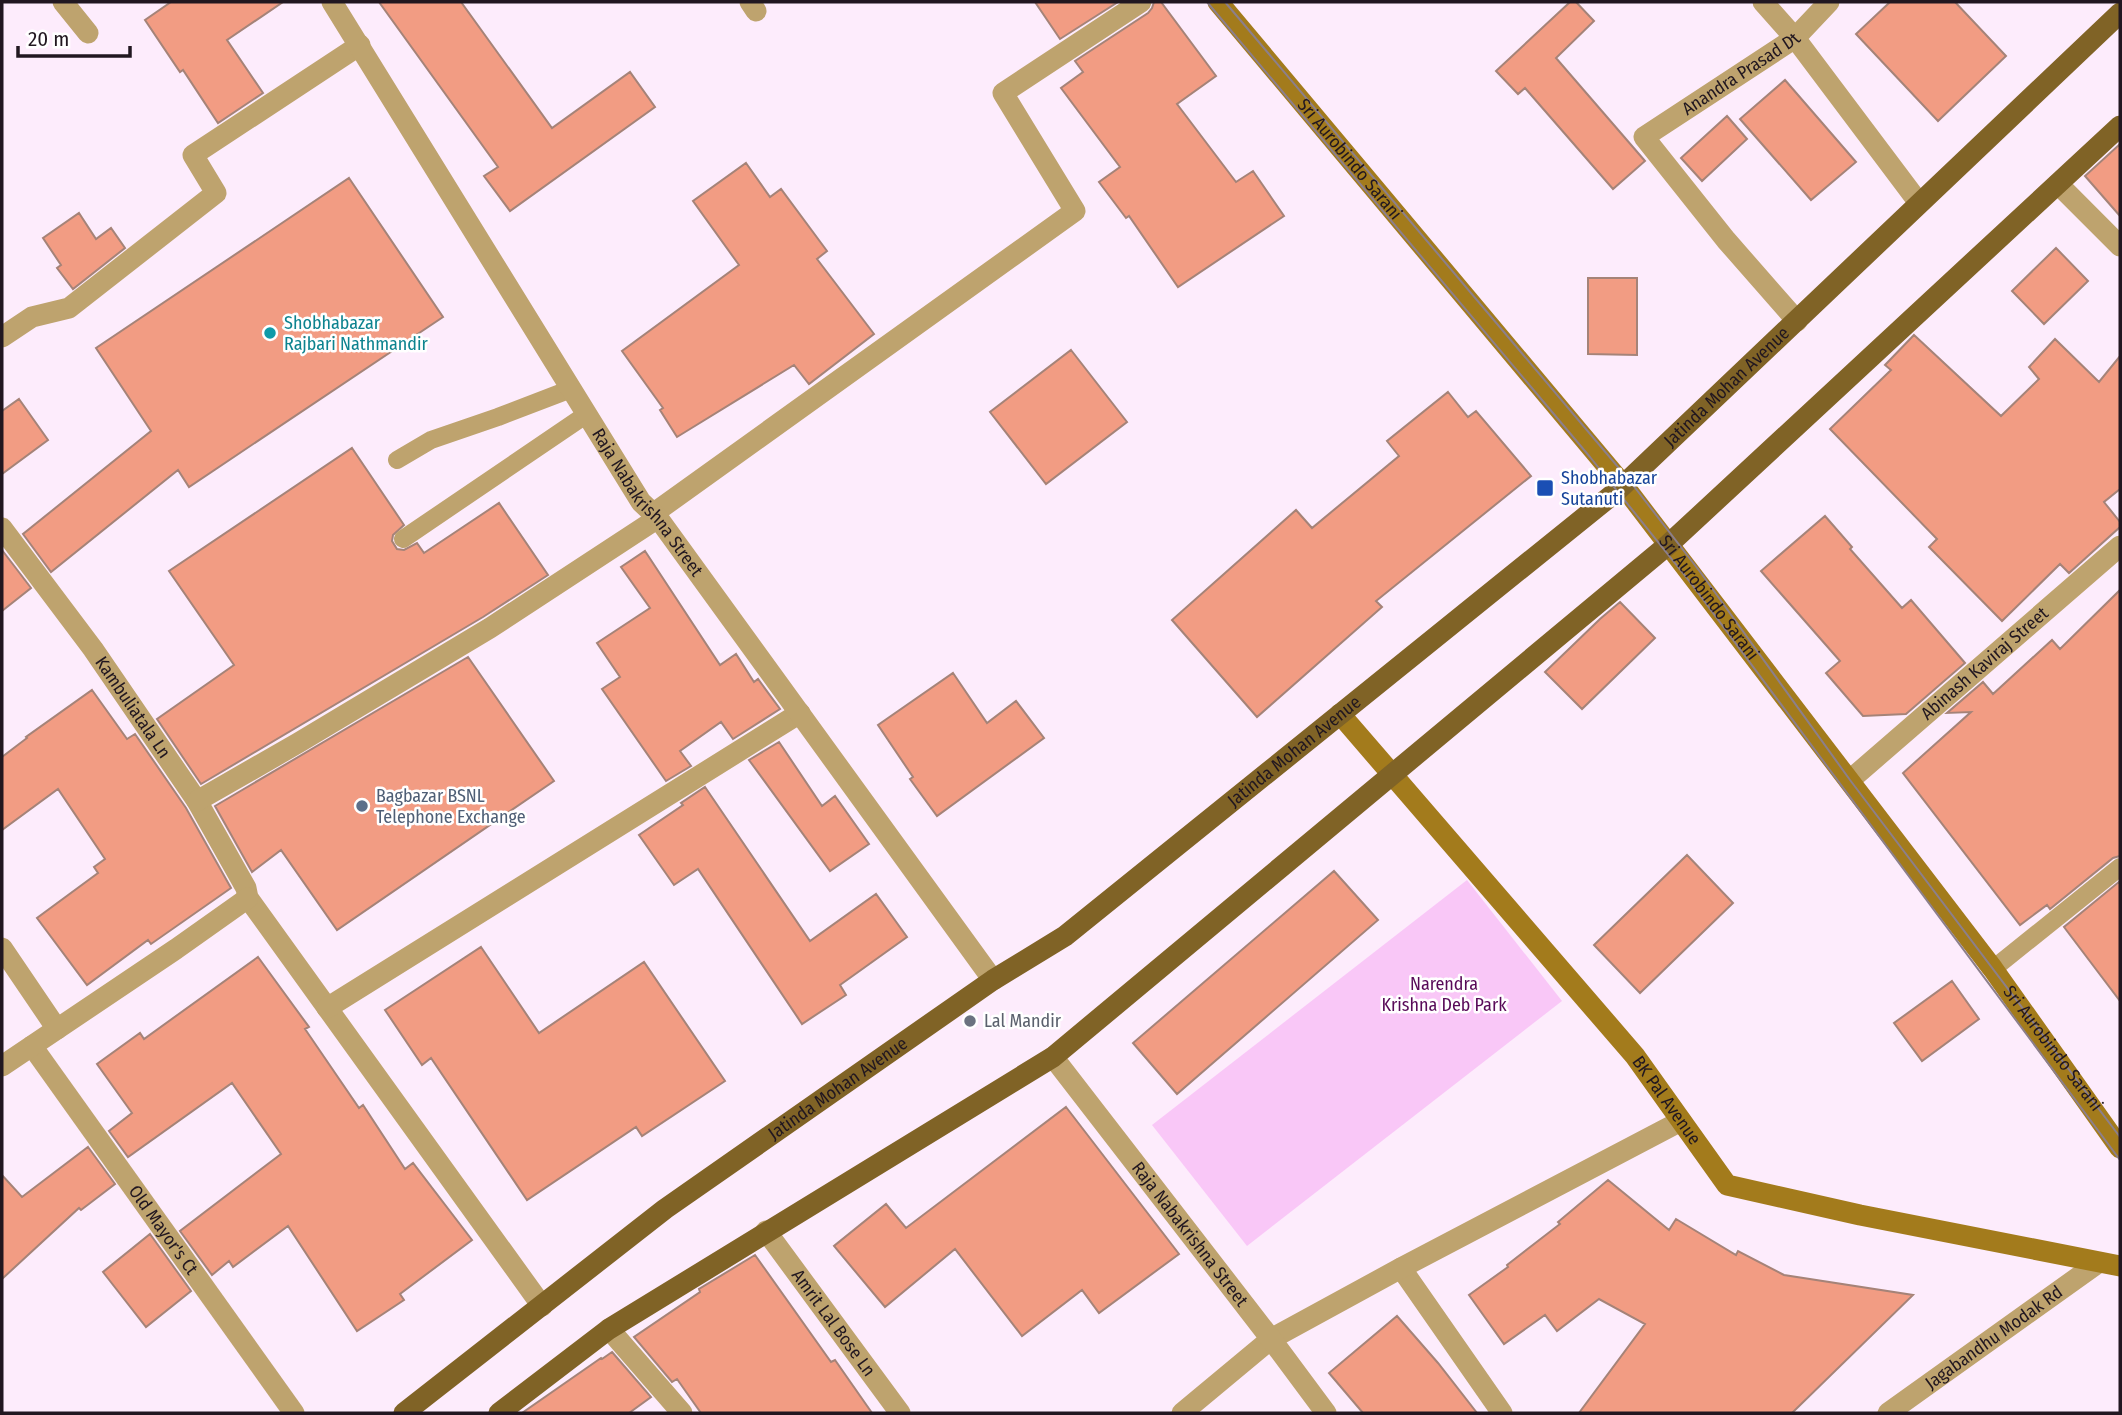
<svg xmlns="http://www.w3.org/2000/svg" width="2122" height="1415" viewBox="0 0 2122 1415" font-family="'Fira Sans Condensed',sans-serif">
	<rect width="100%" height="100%" fill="#fdecfc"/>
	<path fill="#f9c7f7" d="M 1467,880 L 1562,1001 L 1247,1246 L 1152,1125 Z"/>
	<path fill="#f29c83" stroke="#a58378" stroke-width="2" d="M 171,2 L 283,2 L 227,40 L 263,93 L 218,123 L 183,70 L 180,72 L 145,20 Z
		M 379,2 L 461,2 L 552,128 L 630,72 L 655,107 L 510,211 L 484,176 L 498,167 Z
		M 1035,2 L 1118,2 L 1060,39 Z
		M 1154,2 L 1161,2 L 1216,76 L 1177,104 L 1236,182 L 1253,171 L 1284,216 L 1178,287 L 1129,216 L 1126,218 L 1099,182 L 1120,167 L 1061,88 L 1083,72 L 1075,61 L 1148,13 L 1152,8 Z
		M 1570,2 L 1576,2 L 1594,21 L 1556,58 L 1645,161 L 1613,189 L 1525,88 L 1518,94 L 1496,71 Z
		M 1890,2 L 1955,2 L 2006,56 L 1938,121 L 1856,34 Z
		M 1785,80 L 1856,162 L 1811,200 L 1740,119 Z
		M 1727,116 L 1747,139 L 1702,181 L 1681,158 Z
		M 2120,144 L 2120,216 L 2085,176 Z
		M 746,163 L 770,197 L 781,189 L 827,251 L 817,259 L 874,334 L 809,384 L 794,365 L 677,437 L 660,410 L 663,408 L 622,351 L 739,265 L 693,201 Z
		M 349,178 L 443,317 L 189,487 L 178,470 L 51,572 L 23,534 L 151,431 L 96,348 Z
		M 79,213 L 96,239 L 111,228 L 125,248 L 73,289 L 57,268 L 61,265 L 43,238 Z
		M 2056,248 L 2088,281 L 2044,324 L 2012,291 Z
		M 1588,278 L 1637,278 L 1637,355 L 1588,354 Z
		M 1914,335 L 2001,416 L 2039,379 L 2029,367 L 2055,339 L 2099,382 L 2120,356 L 2120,489 L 2104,502 L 2120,522 L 2120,527 L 2069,573 L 2060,564 L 2002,621 L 1929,547 L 1937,539 L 1830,429 L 1891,370 L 1885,365 Z
		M 1071,350 L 1127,422 L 1046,484 L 990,412 Z
		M 1448,392 L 1468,417 L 1476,411 L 1531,476 L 1376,601 L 1382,607 L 1257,717 L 1172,620 L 1296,510 L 1312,528 L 1399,456 L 1387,441 Z
		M 19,399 L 48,440 L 2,474 L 2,411 Z
		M 352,448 L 404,525 L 393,535 L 392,541 L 397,549 L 404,550 L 417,543 L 424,553 L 499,503 L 548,575 L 483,617 L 201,784 L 157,719 L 234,665 L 169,571 Z
		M 1825,516 L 1852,547 L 1850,549 L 1902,608 L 1911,600 L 1965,663 L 1906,714 L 1863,716 L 1826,673 L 1840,661 L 1761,571 Z
		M 2,550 L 31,588 L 2,611 Z
		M 645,551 L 720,665 L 736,654 L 754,682 L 758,679 L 780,709 L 733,739 L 721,722 L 680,751 L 691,766 L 666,781 L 602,689 L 620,677 L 597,643 L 650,608 L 621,567 Z
		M 2120,590 L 2120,856 L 2113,858 L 2050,909 L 2047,905 L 2020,925 L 1903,773 L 1971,712 L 1947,713 L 1983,682 L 1993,694 L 2052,640 L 2060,649 Z
		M 1620,602 L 1655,638 L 1582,709 L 1545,672 L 1600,619 Z
		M 468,657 L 554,781 L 337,930 L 281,850 L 252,872 L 215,806 Z
		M 953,673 L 987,723 L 1016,701 L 1044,738 L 937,816 L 910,779 L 913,777 L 878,725 Z
		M 92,690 L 127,739 L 135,734 L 186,808 L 231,888 L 151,944 L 148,940 L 87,985 L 37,918 L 98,873 L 94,867 L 105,859 L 58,789 L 2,830 L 2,757 L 27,738 L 26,737 Z
		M 779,742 L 822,806 L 835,796 L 869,844 L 830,871 L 749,760 Z
		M 705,787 L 810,941 L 876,894 L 907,937 L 840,985 L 846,995 L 802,1024 L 698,869 L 674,885 L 639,835 L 683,805 L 681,803 Z
		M 1687,855 L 1733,903 L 1640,993 L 1594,945 Z
		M 1334,871 L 1378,920 L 1177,1094 L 1133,1043 Z
		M 2120,881 L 2120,1001 L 2064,927 Z
		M 481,947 L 539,1033 L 644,962 L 725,1081 L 642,1136 L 636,1127 L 527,1200 L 431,1058 L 422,1065 L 385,1010 Z
		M 258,957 L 309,1027 L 305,1029 L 359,1108 L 363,1105 L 405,1169 L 413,1163 L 472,1240 L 400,1294 L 404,1300 L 357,1331 L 288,1226 L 233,1267 L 229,1261 L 212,1275 L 180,1231 L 281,1154 L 232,1083 L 128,1157 L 109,1131 L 132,1113 L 97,1064 L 140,1033 L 144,1039 Z
		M 1952,981 L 1979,1019 L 1922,1061 L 1894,1023 Z
		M 1066,1107 L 1179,1254 L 1099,1313 L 1082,1290 L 1022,1336 L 955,1249 L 885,1307 L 834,1246 L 886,1204 L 906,1228 Z
		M 88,1147 L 115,1184 L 81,1210 L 79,1208 L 2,1279 L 2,1175 L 22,1197 Z
		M 1608,1180 L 1669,1230 L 1676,1219 L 1736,1255 L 1738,1251 L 1784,1275 L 1913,1295 L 1792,1413 L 1579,1413 L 1645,1324 L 1599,1299 L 1557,1331 L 1545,1315 L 1504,1344 L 1469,1295 L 1508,1267 L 1507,1265 L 1560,1224 L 1558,1222 Z
		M 150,1234 L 191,1291 L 146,1327 L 103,1272 Z
		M 755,1255 L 831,1362 L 835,1360 L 872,1413 L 701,1413 L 677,1379 L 672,1382 L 634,1337 L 700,1292 L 699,1289 Z
		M 1397,1316 L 1438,1363 L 1477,1413 L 1363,1413 L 1329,1373 Z
		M 612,1352 L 651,1397 L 629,1413 L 522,1413 L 601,1358 L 602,1359 Z"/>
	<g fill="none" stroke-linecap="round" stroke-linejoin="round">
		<path stroke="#bea36e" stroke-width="18" d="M 397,460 L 431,440 L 498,417 L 571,389
			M 403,539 L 587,414
			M 1993,969 L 2120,867"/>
		<g stroke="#bea36e" stroke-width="21">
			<path d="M 63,2 L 88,33"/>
			<path d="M 750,2 L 756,11"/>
			<path d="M 1763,2 L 1795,38 L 1919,203"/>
			<path d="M 2058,184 L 2120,246"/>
			<path id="s1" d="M 1797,321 L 1726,240 L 1644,137 L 1795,38 L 1829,2"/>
			<path d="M 2,337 L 32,317 L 69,308 L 216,193 L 193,155 L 360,45"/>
			<path d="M 654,513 L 1075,211 L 1003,93 L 1141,2"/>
			<path id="s2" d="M 2,528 L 93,649 L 197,801 L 246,888 L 248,898 L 542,1306"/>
			<path d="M 197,801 L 298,743 L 490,628 L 658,518"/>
			<path d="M 2,948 L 57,1029"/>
			<path d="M 327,1008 L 800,713"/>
			<path id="s3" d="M 32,1046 L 294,1413"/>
			<path d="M 2,1066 L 176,949 L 248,898"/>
			<path id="s4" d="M 766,1231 L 900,1413"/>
			<path d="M 1401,1268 L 1502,1413"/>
			<path d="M 609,1329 L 682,1413"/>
			<path d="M 1182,1413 L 1271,1339 L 1401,1268 L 1681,1121"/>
			<path id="s5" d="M 1888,1413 L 2098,1263"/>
		</g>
		<g stroke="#bea36e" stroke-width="21">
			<path id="s6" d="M 332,2 L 641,502 L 658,518 L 993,980"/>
			<path id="s7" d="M 1850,780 L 2120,546"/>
			<path id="s8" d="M 1053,1057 L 1271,1339 L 1326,1413"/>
		</g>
		<g stroke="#a37b1c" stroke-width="21">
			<path id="s9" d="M 1218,2 L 1623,485 L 1993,969 L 2120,1148"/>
			<path id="s10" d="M 1340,714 L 1635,1056 L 1727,1185 L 1860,1215 L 2120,1266"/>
		</g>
		<g stroke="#806326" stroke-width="21">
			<path id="s11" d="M 404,1413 L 665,1209 L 993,980 L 1065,936 L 1617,491 L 2120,13"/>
			<path d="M 499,1413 L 609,1329 L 1053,1057 L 1669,544 L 2120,126"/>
		</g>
		<g stroke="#8c7f8b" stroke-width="2">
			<path d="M 1207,2 L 1590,457 L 1690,582 L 2120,1160"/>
			<path id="s12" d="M 1225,2 L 1629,480 L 1701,573 L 1850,780 L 2120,1137"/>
		</g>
	</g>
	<circle fill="#0f9aa8" stroke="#fff" stroke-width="2.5" cx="270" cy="333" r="7"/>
	<rect fill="#1a4fb4" stroke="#fff" stroke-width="2.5" x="1536" y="479" width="18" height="18" rx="3.5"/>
	<circle fill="#5c6f8a" stroke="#fff" stroke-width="2.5" cx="362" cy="806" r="7"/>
	<circle fill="#6b7280" stroke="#fff" stroke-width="2.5" cx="970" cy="1021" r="7"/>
	<g text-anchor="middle" stroke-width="5" stroke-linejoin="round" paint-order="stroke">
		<g font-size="18" fill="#211720" stroke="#fff">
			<text dy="6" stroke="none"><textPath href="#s1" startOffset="355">Anandra Prasad Dt</textPath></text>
			<text dy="6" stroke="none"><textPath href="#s9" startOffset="205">Sri Aurobindo Sarani</textPath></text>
			<text dy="6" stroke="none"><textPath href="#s11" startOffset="1676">Jatinda Mohan Avenue</textPath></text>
			<text dy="6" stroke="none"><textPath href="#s6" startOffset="592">Raja Nabakrishna Street</textPath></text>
			<text dy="6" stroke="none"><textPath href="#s9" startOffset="772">Sri Aurobindo Sarani</textPath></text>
			<text dy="6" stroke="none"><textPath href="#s7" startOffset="178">Abinash Kaviraj Street</textPath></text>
			<text dy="6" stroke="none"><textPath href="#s2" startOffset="222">Kambuliatala Ln</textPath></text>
			<text dy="6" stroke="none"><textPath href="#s11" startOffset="1110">Jatinda Mohan Avenue</textPath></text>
			<text dy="6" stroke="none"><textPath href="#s12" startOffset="1335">Sri Aurobindo Sarani</textPath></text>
			<text dy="6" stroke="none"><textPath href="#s11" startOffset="542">Jatinda Mohan Avenue</textPath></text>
			<text dy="6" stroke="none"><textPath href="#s10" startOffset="506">BK Pal Avenue</textPath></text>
			<text dy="6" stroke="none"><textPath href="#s3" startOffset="226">Old Mayor's Ct</textPath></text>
			<text dy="6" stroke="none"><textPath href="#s8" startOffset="224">Raja Nabakrishna Street</textPath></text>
			<text dy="6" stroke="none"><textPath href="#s4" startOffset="114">Amrit Lal Bose Ln</textPath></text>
			<text dy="6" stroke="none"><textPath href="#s5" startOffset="130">Jagabandhu Modak Rd</textPath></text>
		</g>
		<g font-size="18" fill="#0d838f" stroke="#fff" text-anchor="start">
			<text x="284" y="329">Shobhabazar<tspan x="284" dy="21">Rajbari Nathmandir</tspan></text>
		</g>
		<g font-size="18" fill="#164399" stroke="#fff" text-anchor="start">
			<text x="1561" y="484">Shobhabazar<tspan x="1561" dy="21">Sutanuti</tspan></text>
		</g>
		<g font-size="18" fill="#4e5e75" stroke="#fff" text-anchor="start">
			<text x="376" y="802">Bagbazar BSNL<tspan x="376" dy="21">Telephone Exchange</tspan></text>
		</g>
		<g font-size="18" fill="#580a58" stroke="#fff">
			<text x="1444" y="990">Narendra<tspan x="1444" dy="21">Krishna Deb Park</tspan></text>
		</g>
		<g font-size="18" fill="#5b616d" stroke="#fff" text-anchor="start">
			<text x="984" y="1027">Lal Mandir</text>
		</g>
	</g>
	<rect width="2122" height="1415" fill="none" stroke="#211720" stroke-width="7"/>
	<path d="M18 46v10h112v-10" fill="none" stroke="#211720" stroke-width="3.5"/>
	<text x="28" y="46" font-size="21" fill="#211720" stroke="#ffffff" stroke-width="5" paint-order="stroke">20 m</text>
</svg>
